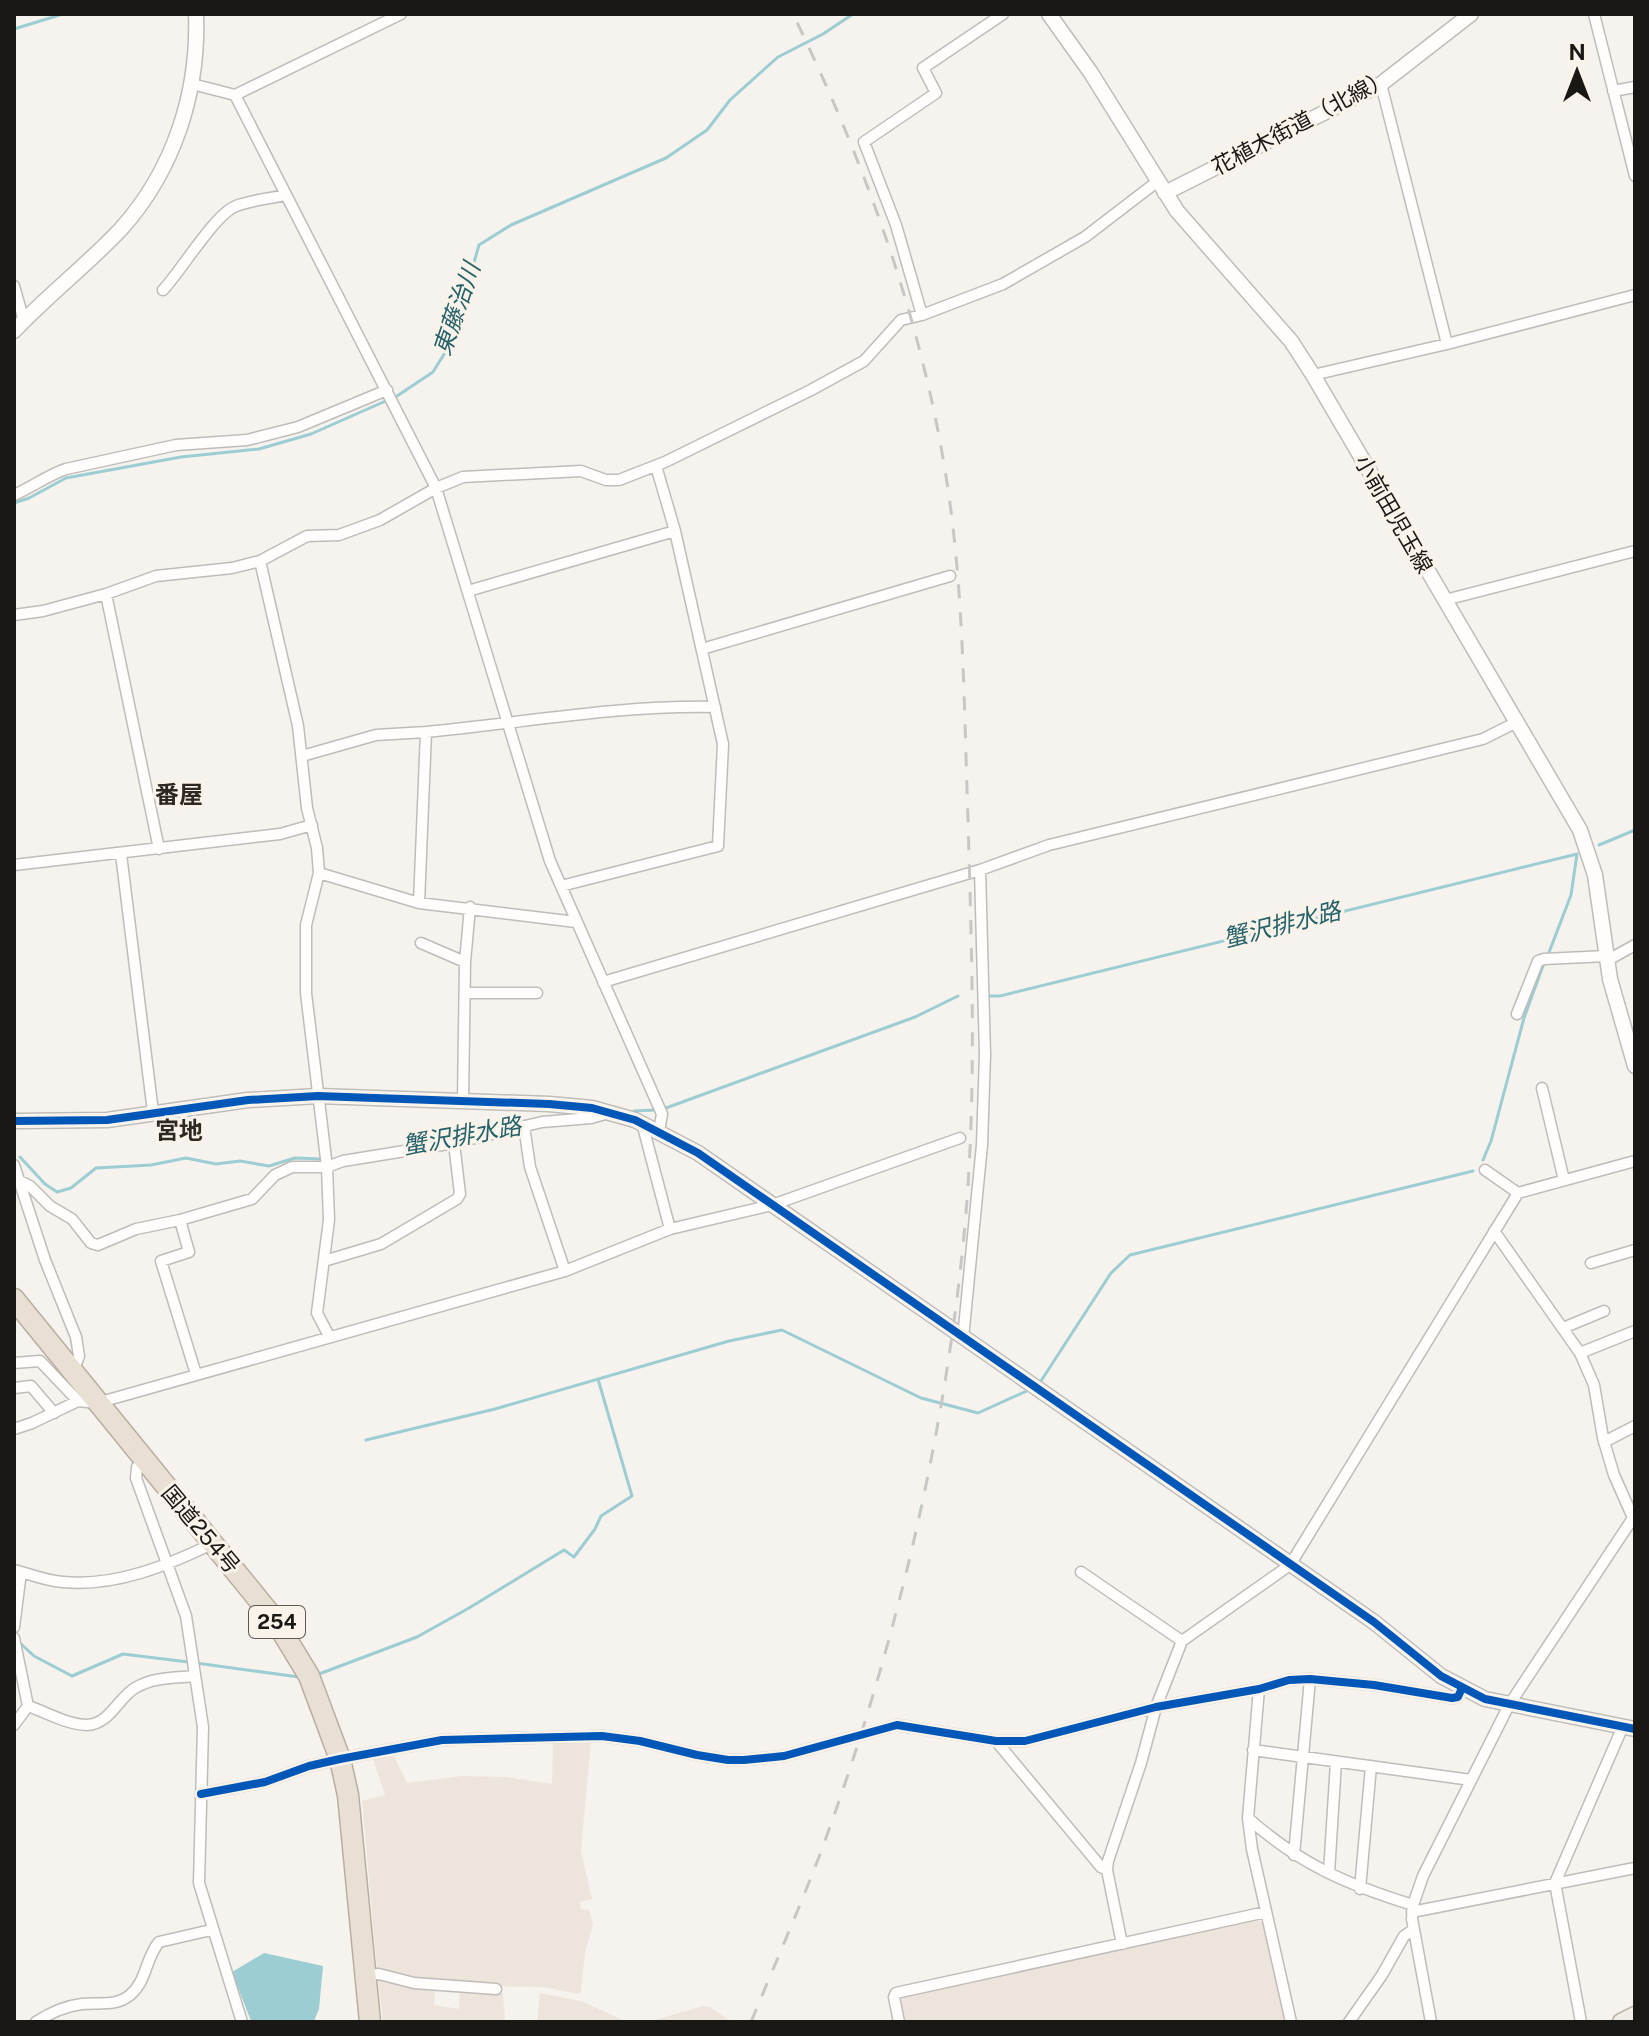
<svg xmlns="http://www.w3.org/2000/svg" width="1649" height="2036" viewBox="0 0 1649 2036" font-family="'Public Sans','Noto Sans JP',sans-serif">
	<rect width="100%" height="100%" fill="#f6f2ee"/>
	<path fill="#ede5dc" d="M 591,1741 L 581,1851 L 592,1899 L 580,1902 L 581,1909 L 589,1910 L 593,1925 L 585,1952 L 581,1992 L 577,1994 L 544,1987 L 485,1986 L 417,1979 L 377,1969 L 362,1801 L 385,1795 L 373,1759 L 393,1754 L 407,1783 L 462,1776 L 507,1777 L 552,1784 L 553,1742 Z
		M 1257,1920 L 1264,1924 L 1286,2022 L 904,2022 L 899,2003 L 904,1996 Z
		M 378,1979 L 435,1990 L 434,2005 L 459,2009 L 460,1991 L 503,1993 L 505,2022 L 383,2022 Z
		M 540,1993 L 581,2001 L 627,2022 L 537,2022 Z
		M 703,2006 L 710,2007 L 732,2022 L 648,2022 Z"/>
	<path fill="#9ccdd3" d="M 264,1953 L 323,1966 L 319,2009 L 314,2021 L 251,2021 L 232,1972 Z"/>
	<g fill="none" stroke-linecap="round" stroke-linejoin="round">
		<path stroke="#9ccdd3" stroke-width="3" d="M 14,29 L 63,14
			M 14,503 L 29,498 L 66,478 L 181,457 L 259,449 L 311,434 L 397,396 L 433,372 L 451,343 L 479,245 L 511,225 L 666,158 L 707,130 L 730,100 L 778,57 L 823,34 L 853,14
			M 1599,845 L 1635,830
			M 987,996 L 1000,996 L 1577,854 L 1571,895 L 1548,955
			M 666,1108 L 915,1017 L 958,996
			M 634,1111 L 656,1110
			M 20,1157 L 45,1184 L 57,1192 L 71,1188 L 96,1168 L 151,1165 L 186,1158 L 216,1164 L 240,1161 L 269,1166 L 295,1158 L 321,1159
			M 1483,1160 L 1491,1141 L 1524,1018 L 1544,963
			M 1039,1384 L 1111,1273 L 1130,1255 L 1473,1171
			M 366,1440 L 495,1409 L 729,1341 L 782,1330 L 921,1398 L 978,1413 L 1029,1390
			M 20,1643 L 34,1656 L 72,1676 L 123,1654 L 188,1662
			M 196,1663 L 299,1677
			M 319,1674 L 417,1637 L 469,1608 L 564,1550 L 574,1557 L 595,1529 L 601,1516 L 632,1496 L 598,1379"/>
		<g stroke="#bfbcb9" stroke-width="13">
			<path id="street" d="M 1594,14 L 1635,176
				M 192,84 L 235,95 L 401,14
				M 1381,84 L 1447,344
				M 1613,91 L 1635,87
				M 235,95 L 436,488 L 550,861 L 662,1114 L 659,1131
				M 14,286 L 24,321
				M 163,290 C 181,271 215,214 236,206 C 251,200 269,199 285,195
				M 922,315 L 896,225 L 864,142 L 936,93 L 923,68 L 1003,14
				M 1313,375 L 1447,344 L 1635,295
				M 14,495 C 32,487 48,475 66,469 L 176,445 L 247,440 L 298,427 L 387,390
				M 260,561 L 298,726 L 307,808 L 317,848 L 319,873 L 306,925 L 306,993 L 327,1167 L 329,1220 L 317,1313 L 329,1336
				M 468,591 L 675,531
				M 106,594 L 159,849
				M 1445,600 L 1635,551
				M 14,615 L 43,611 L 106,594 L 156,576 L 232,568 L 260,561 L 307,536 L 339,535 L 380,520 L 436,488 L 463,477 L 581,471 L 606,480 L 619,480 L 665,462 L 811,390 L 864,361 L 901,320 L 922,315 L 1003,284 L 1085,237 L 1158,181
				M 702,649 L 950,576
				M 302,756 L 376,735 L 426,732
				M 121,854 L 153,1112
				M 14,865 L 280,834 L 312,825
				M 319,873 L 419,903 L 576,922
				M 561,886 L 718,846 L 723,744 L 675,531 L 656,466
				M 419,903 L 426,732 C 522,723 617,705 715,707
				M 421,943 L 465,962
				M 1608,960 L 1635,945
				M 603,982 L 980,870 L 1049,845 L 1483,739 L 1517,722
				M 465,993 L 537,993
				M 1517,1014 L 1538,961 L 1544,959 L 1607,956
				M 1542,1088 L 1564,1180
				M 463,1100 L 465,962 L 470,907
				M 642,1123 L 670,1229
				M 524,1126 L 530,1167 L 565,1271
				M 14,1165 L 45,1260 L 76,1337 L 79,1356 L 73,1372
				M 1485,1170 L 1518,1193
				M 18,1180 L 30,1186 L 50,1206 L 72,1219 L 91,1243 L 98,1245 L 136,1229 L 180,1220 L 252,1199 L 275,1175 L 292,1167 L 327,1167 L 343,1161 L 454,1143 L 542,1122 L 591,1118 L 609,1113
				M 180,1220 L 189,1252 L 161,1261 L 196,1374
				M 1494,1231 L 1580,1353 L 1594,1385 L 1603,1438 L 1614,1475 L 1634,1520
				M 324,1261 L 381,1244 L 457,1199 L 460,1194 L 454,1143
				M 1591,1263 L 1635,1250
				M 1563,1328 L 1604,1311
				M 963,1338 L 982,1145 L 985,1054 L 980,870
				M 1580,1353 L 1635,1331
				M 14,1363 L 40,1361 L 78,1401
				M 14,1388 L 31,1386 L 54,1413
				M 14,1429 L 32,1423 L 78,1401 L 97,1403 L 565,1271 L 670,1229 L 772,1205 L 960,1138
				M 1604,1442 L 1635,1426
				M 144,1461 L 137,1467 L 136,1478 L 186,1616 L 203,1727 L 199,1883 L 242,2022
				M 14,1570 C 30,1574 46,1581 63,1582 C 115,1587 166,1566 212,1544
				M 1081,1572 L 1182,1641
				M 14,1627 L 21,1572
				M 14,1638 L 28,1706 L 14,1725
				M 1259,1689 L 1248,1818 L 1252,1849 L 1291,2022
				M 28,1706 C 46,1712 68,1725 87,1725 C 110,1724 118,1698 135,1688 C 153,1677 174,1678 195,1676
				M 996,1741 L 1101,1867 L 1107,1870
				M 1253,1750 L 1471,1780
				M 201,1794 L 265,1782 L 309,1766 L 340,1759 L 442,1740 L 602,1736 L 640,1741 L 697,1755 L 728,1760 L 744,1760 L 784,1756 L 897,1725 L 996,1741 L 1025,1741 L 1156,1707 L 1259,1689 L 1289,1680 L 1310,1679 L 1374,1685 L 1452,1698 L 1458,1697 L 1462,1688
				M 1248,1818 C 1299,1864 1348,1885 1413,1905
				M 1294,1855 L 1310,1679
				M 1329,1873 L 1336,1762
				M 1360,1889 L 1371,1766
				M 1412,1912 L 1635,1868
				M 1122,1944 L 1107,1870 L 1108,1861 L 1141,1763 L 1156,1707 L 1182,1641 L 1290,1565 L 1518,1193 L 1635,1161
				M 365,1975 L 379,1974 L 414,1983 L 496,1989
				M 36,2022 C 50,2013 65,2006 82,2004 C 98,2002 116,2007 130,1995 C 147,1981 145,1959 159,1942 L 211,1930
				M 899,2022 L 894,1997 L 896,1993 L 1266,1912
				M 1349,2022 L 1382,1975 L 1404,1936 L 1414,1929
				M 1431,2022 L 1412,1919 L 1413,1905 L 1423,1876 L 1509,1705 L 1635,1515
				M 1581,2022 L 1555,1883 L 1623,1726"/>
		</g>
		<g stroke="#bfbcb9" stroke-width="17">
			<path id="secondary" d="M 1049,14 L 1091,73 L 1177,211 L 1291,341 L 1313,375 L 1580,830 L 1595,875 L 1610,979 L 1635,1066
				M 1165,193 L 1381,84 L 1471,14
				M 14,331 C 48,295 87,265 121,229 C 174,170 199,92 196,14
				M 14,1121 L 107,1120 L 248,1100 L 318,1096 L 549,1104 L 592,1108 L 635,1120 L 698,1153 L 1374,1622 L 1441,1676 L 1485,1699 L 1635,1729"/>
		</g>
		<g stroke="#b8aea0" stroke-width="19">
			<path id="primary" d="M 1621,2022 L 1635,2015"/>
		</g>
		<g stroke="#b8aea0" stroke-width="23">
			<path id="highway" d="M 14,1299 L 275,1620 L 309,1676 L 340,1759 L 348,1795 L 370,2022"/>
		</g>
		<use href="#street" stroke="#fefdfc" stroke-width="10"/>
		<use href="#secondary" stroke="#fefdfc" stroke-width="14"/>
		<use href="#primary" stroke="#f1ece5" stroke-width="16"/>
		<use href="#highway" stroke="#e8e0d4" stroke-width="20"/>
		<path stroke="#c7c7c5" stroke-width="3" stroke-dasharray="14 14" stroke-linecap="butt" d="M 751,2022 C 775,1964 800,1907 822,1849 C 891,1660 939,1464 961,1264 C 978,1116 972,967 968,818 C 964,711 964,602 949,496 C 925,328 867,167 793,14"/>
		<g stroke="#f9f3ea" stroke-width="13">
			<path id="cycleway" d="M 14,1121 L 107,1120 L 248,1100 L 318,1096 L 549,1104 L 592,1108 L 635,1120 L 698,1153 L 1374,1622 L 1441,1676 L 1485,1699 L 1635,1729
				M 201,1794 L 265,1782 L 309,1766 L 340,1759 L 442,1740 L 602,1736 L 640,1741 L 697,1755 L 728,1760 L 744,1760 L 784,1756 L 897,1725 L 996,1741 L 1025,1741 L 1156,1707 L 1259,1689 L 1289,1680 L 1310,1679 L 1374,1685 L 1452,1698 L 1458,1697 L 1462,1688"/>
		</g>
		<use href="#cycleway" stroke="#0057b8" stroke-width="8"/>
	</g>
	<g text-anchor="middle" stroke-width="6" stroke-linejoin="round" paint-order="stroke">
		<rect fill="#f9f3ea" stroke="#5d5a55" stroke-width="2" x="249" y="1606" width="56" height="32" rx="6"/>
		<g font-size="20" font-weight="bold" fill="#1a1815">
			<text x="277" y="1629">254</text>
		</g>
		<g font-size="22" fill="#1a1815" stroke="#f9f3ea">
			<text transform="translate(1301 122) rotate(-28)" y="8">花植木街道（北線）</text>
			<text transform="translate(1394 514) rotate(60)" y="8">小前田児玉線</text>
			<text transform="translate(201 1529) rotate(50)" y="8">国道254号</text>
		</g>
		<g font-size="24" font-style="italic" fill="#26626a" stroke="#f9f3ea">
			<text transform="translate(457 309) rotate(-71)" y="8">東藤治川</text>
			<text transform="translate(1282 925) rotate(-14)" y="8">蟹沢排水路</text>
			<text transform="translate(462 1136) rotate(-10)" y="8">蟹沢排水路</text>
		</g>
		<g font-size="24" font-weight="bold" fill="#2d2922" stroke="#f9f3ea">
			<text x="179" y="803">番屋</text>
			<text x="179" y="1139">宮地</text>
		</g>
	</g>
	<rect width="1649" height="2036" fill="none" stroke="#1a1815" stroke-width="32"/>
	<g transform="translate(1577 72)" stroke="#f9f3ea" stroke-width="6" paint-order="stroke">
	<path d="M0-6L14 30L0 20L-14 30Z" fill="#1a1815"/>
	<text y="-12" font-size="22" font-weight="bold" text-anchor="middle" fill="#1a1815">N</text>
	</g>
</svg>
